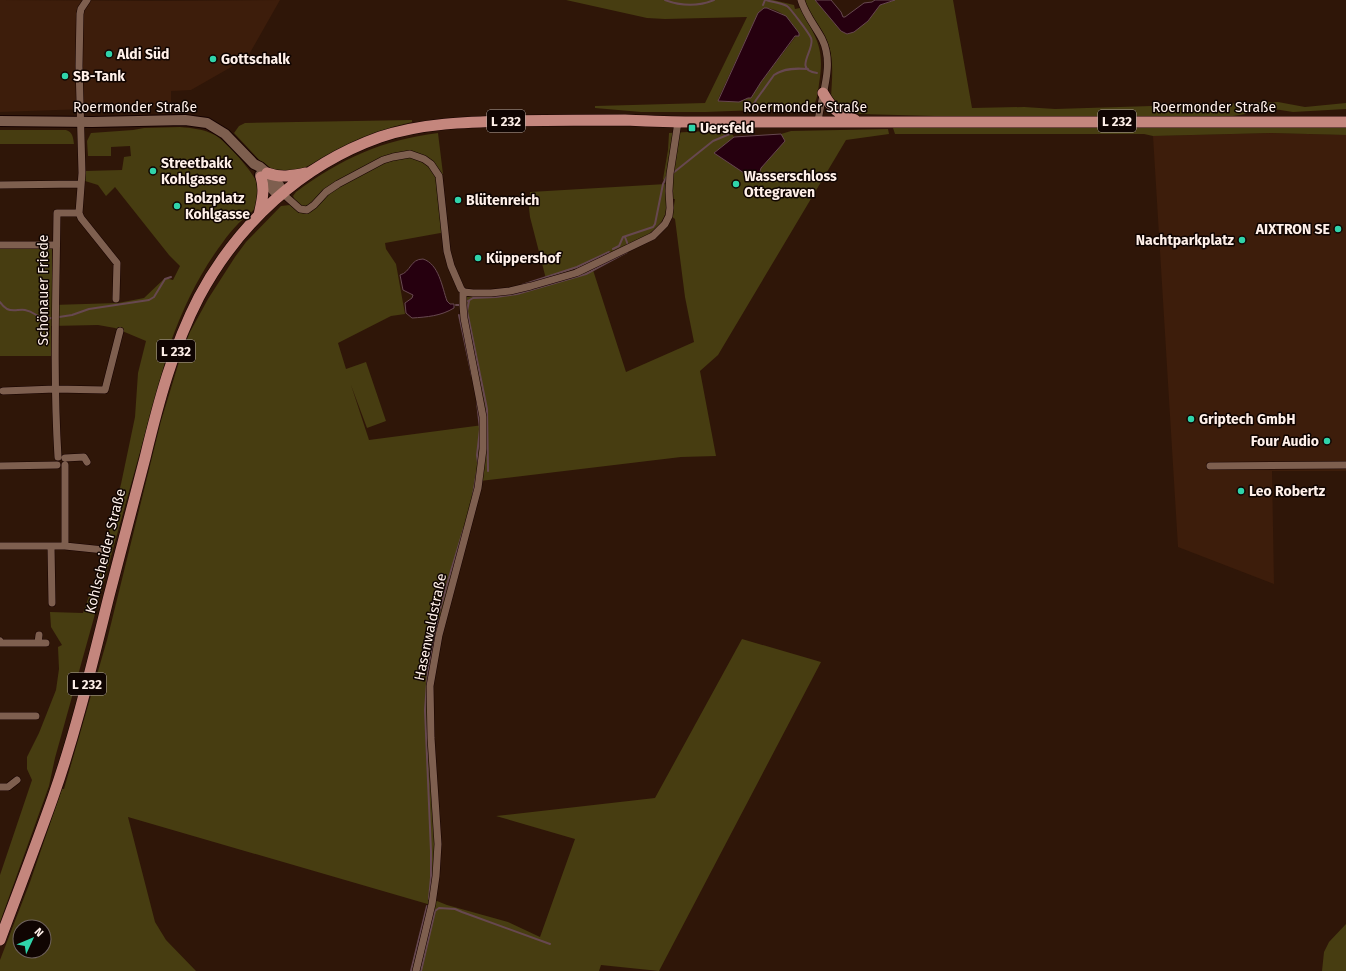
<svg xmlns="http://www.w3.org/2000/svg" width="1346" height="971" viewBox="0 0 1346 971" font-family="'Fira Sans',sans-serif">
	<rect width="100%" height="100%" fill="#2f1608"/>
	<path fill="#3d1d0b" d="M 0,0 L 159,1 L 280,0 L 247,58 L 191,90 L 171,91 L 171,106 L 0,112 Z
		M 1271,133 L 1346,135 L 1346,471 L 1272,471 L 1274,584 L 1178,547 L 1153,136 Z"/>
	<path fill="#473d11" fill-rule="evenodd" d="M 566,0 L 773,0 L 794,5 L 795,9 L 800,8 C 817,39 825,48 819,84 C 818,93 817,101 812,108 L 706,112 L 641,112 L 595,108 L 595,106 L 705,103 L 747,17 L 665,19 L 647,18 ZM 764,8 C 779,7 795,22 798,36 L 796,36 L 761,82 L 751,98 L 748,98 L 739,102 L 718,101 L 719,97 L 758,13 Z
		M 805,0 L 815,0 L 841,31 L 847,34 L 868,21 L 880,5 L 895,0 L 953,0 L 972,108 L 1024,107 L 1055,109 L 1278,102 L 1305,107 L 1346,103 L 1346,109 L 1293,112 L 1274,109 L 1245,109 L 1246,114 L 1233,116 L 934,116 L 860,114 L 841,110 L 831,98 C 832,77 835,55 825,36 C 819,24 809,13 805,0 Z
		M 412,120 L 412,122 L 392,127 L 297,171 L 274,170 L 263,164 L 234,133 L 239,126 L 245,123 Z
		M 944,126 L 1327,127 L 1346,128 L 1346,135 L 1271,133 L 1153,136 L 1144,134 L 895,134 L 893,128 Z
		M 180,127 C 192,128 203,129 215,135 C 226,141 255,174 258,185 C 260,192 259,200 256,206 C 252,214 242,219 237,225 C 232,230 227,236 223,242 C 199,274 184,306 170,344 L 55,758 L 49,786 L 0,922 L 0,875 L 32,780 L 27,769 L 27,757 L 39,733 L 56,690 L 59,669 L 58,647 L 62,645 L 51,627 L 50,612 L 83,613 L 101,562 L 121,484 L 135,417 L 138,373 L 146,341 L 115,328 L 98,325 L 51,326 L 51,356 L 0,356 L 0,248 L 52,248 L 52,305 L 118,303 L 144,298 L 165,278 L 173,280 L 180,266 L 169,255 L 115,187 L 106,196 L 98,185 L 85,181 L 85,171 L 122,170 L 124,157 L 131,156 L 130,146 L 111,147 L 111,156 L 88,156 L 87,141 L 91,133 L 133,130 L 144,128 Z
		M 888,129 L 889,134 L 846,140 L 718,355 L 700,371 L 716,456 L 681,457 L 480,481 L 439,634 L 432,687 L 437,822 L 432,899 L 447,905 L 508,922 L 540,937 L 575,839 L 496,816 L 655,798 L 742,639 L 821,662 L 659,971 L 601,965 L 599,971 L 411,971 L 431,905 L 128,817 L 155,922 L 166,940 L 196,971 L 0,971 L 0,960 L 30,882 L 62,789 L 64,789 L 107,640 L 161,421 L 182,352 L 190,332 L 208,299 L 235,257 L 246,242 L 281,206 L 290,205 L 300,212 L 304,207 C 298,205 296,203 293,196 L 296,192 C 342,158 382,140 438,133 L 443,174 L 441,175 L 446,232 L 385,243 L 386,249 L 396,264 L 405,314 L 391,316 L 338,343 L 346,369 L 366,362 L 386,421 L 367,428 L 351,385 L 369,440 L 483,425 L 462,297 L 509,295 L 593,270 L 626,372 L 694,342 L 685,297 L 675,219 L 672,217 L 675,199 L 667,199 C 668,208 665,218 659,225 C 637,249 578,267 546,279 L 530,217 L 529,208 L 530,192 L 666,184 L 663,179 L 668,150 L 669,133 L 707,131 L 732,133 L 734,137 L 714,153 L 753,179 L 758,178 L 761,168 L 785,141 L 781,134 L 791,131 ZM 20,927 L 44,927 L 44,951 L 20,951 Z
		M 0,130 L 66,130 C 73,132 73,138 74,144 L 0,144 Z
		M 1346,924 L 1346,971 L 1322,971 L 1324,952 L 1329,942 Z"/>
	<path fill="#26000f" stroke="#674850" d="M 815,0 L 831,0 L 841,12 L 843,17 L 845,17 L 864,3 L 872,2 L 875,0 L 895,0 L 880,5 L 868,21 L 854,32 L 847,34 L 841,31 Z
		M 764,8 L 767,8 L 786,16 L 799,33 L 799,36 L 795,36 L 761,82 L 751,98 L 748,98 L 739,102 L 718,101 L 758,13 Z
		M 781,134 L 785,141 L 761,168 L 758,178 L 753,179 L 714,153 L 734,137 Z
		M 423,259 C 439,264 442,287 447,301 L 450,304 L 454,304 L 454,308 C 441,316 427,317 412,318 L 406,313 L 405,303 L 412,298 L 413,295 L 403,290 L 400,275 C 411,272 410,259 423,259 Z"/>
	<g fill="none" stroke-linecap="round" stroke-linejoin="round">
		<path stroke="#674850" stroke-width="2" d="M 665,0 C 681,6 697,7 714,0
			M 766,0 C 772,2 781,3 787,6 C 790,8 809,33 811,38 C 816,49 792,70 817,73
			M 763,5 L 765,0
			M 751,109 L 756,100 L 774,75 C 784,68 796,68 808,69
			M 673,173 L 713,141 L 732,133
			M 625,237 L 628,245
			M 613,249 L 619,246 L 623,237 L 653,227 L 655,224 L 663,184 L 667,176
			M 522,285 L 577,267 L 609,252
			M 468,301 L 473,298 L 496,297 L 517,294 L 586,274 L 627,252
			M 469,301 L 467,311 L 487,409 L 488,471
			M 0,302 C 2,305 4,307 7,309 C 13,312 19,309 25,310 C 37,312 38,321 51,318
			M 456,305 L 459,305
			M 459,315 L 472,376
			M 59,317 L 72,315 L 89,309 L 149,300 L 154,297 L 165,279 L 171,277
			M 477,402 L 480,429 L 477,455 L 478,463
			M 473,495 L 477,472
			M 439,613 L 448,581 L 464,528
			M 429,899 L 431,877 L 431,851 L 425,710 L 428,670 L 438,619
			M 411,971 L 427,906
			M 421,971 L 435,911 L 439,908 L 455,909 L 462,912 L 550,944"/>
		<g stroke="#160200" stroke-width="8">
			<path id="minor" d="M 87,0 L 81,9 L 80,14 L 79,66 L 82,173 L 79,213 L 81,218 L 117,263 L 116,299
				M 801,0 C 805,14 815,26 822,39 C 835,65 821,95 818,122
				M 0,185 L 80,184
				M 282,193 L 300,209 L 307,210 L 314,205 L 326,192 L 338,184 L 383,160 L 393,157 L 410,154 L 424,159 L 431,164 L 439,176 L 447,251 L 451,266 L 461,289 L 464,292 L 473,293 L 491,293 L 510,291 L 531,286 L 576,273 L 653,236 L 665,224 L 669,216 L 670,208 L 669,191 L 670,174 L 678,122
				M 0,245 L 56,245
				M 3,391 L 55,389 L 105,390 L 120,331
				M 58,457 C 53,376 56,294 57,213 L 79,213
				M 65,458 L 84,457 L 87,462
				M 65,465 L 65,546
				M 0,466 L 57,465
				M 1210,466 L 1346,465
				M 0,546 L 65,546 L 104,550
				M 51,546 L 52,603
				M 0,641 L 1,643 L 46,643
				M 38,643 L 39,635
				M 0,716 L 36,716
				M 0,787 L 8,787 L 17,780
				M 416,971 L 432,904 L 436,876 L 438,844 L 431,738 L 430,686 L 439,635 L 478,488 L 483,449 L 483,417 L 464,318 L 463,305 L 463,291"/>
		</g>
		<g stroke="#160200" stroke-width="12">
			<path id="secondary" d="M 0,121 L 92,122 L 185,120 L 207,123 L 225,134 L 254,164 L 260,167 L 267,173 L 279,185 L 282,193
				M 260,175 L 274,191 L 282,193"/>
		</g>
		<g stroke="#160200" stroke-width="12">
			<path id="primary" d="M 823,93 C 833,110 837,113 855,120
				M 267,173 C 280,178 292,176 306,173
				M 259,215 C 262,201 265,190 261,177
				M 0,940 C 18,892 36,845 53,797 C 76,732 92,664 109,596 C 121,550 133,504 145,458 C 158,404 173,347 199,297 C 238,224 301,165 380,137 C 422,123 467,122 511,121 C 549,120 587,120 625,120 C 647,121 669,122 691,122 C 910,121 1128,121 1346,122"/>
		</g>
		<use href="#minor" stroke="#7e5f4f" stroke-width="7"/>
		<use href="#secondary" stroke="#7e5f4f" stroke-width="10"/>
		<use href="#primary" stroke="#c4867d" stroke-width="11"/>
	</g>
	<g fill="#30d4aa" stroke="#100502" stroke-width="1.5">
		<circle cx="109" cy="54" r="4"/>
		<circle cx="213" cy="59" r="4"/>
		<circle cx="65" cy="76" r="4"/>
		<rect x="688" y="124" width="8" height="8" rx="2"/>
		<circle cx="153" cy="171" r="4"/>
		<circle cx="736" cy="184" r="4"/>
		<circle cx="458" cy="200" r="4"/>
		<circle cx="177" cy="206" r="4"/>
		<circle cx="1338" cy="229" r="4"/>
		<circle cx="1242" cy="240" r="4"/>
		<circle cx="478" cy="258" r="4"/>
		<circle cx="1191" cy="419" r="4"/>
		<circle cx="1327" cy="441" r="4"/>
		<circle cx="1241" cy="491" r="4"/>
	</g>
	<g text-anchor="middle" stroke-width="3" stroke-linejoin="round" paint-order="stroke">
		<g fill="#100502" stroke="#b7aaa4" stroke-width="1">
			<rect x="487" y="110" width="38" height="22" rx="3"/>
			<rect x="1098" y="110" width="38" height="22" rx="3"/>
			<rect x="157" y="340" width="38" height="22" rx="3"/>
			<rect x="68" y="673" width="38" height="22" rx="3"/>
		</g>
		<g font-size="13" font-weight="bold" fill="#fff0e9">
			<text x="506" y="126">L 232</text>
			<text x="1117" y="126">L 232</text>
			<text x="176" y="356">L 232</text>
			<text x="87" y="689">L 232</text>
		</g>
		<g font-size="14" font-weight="bold" fill="#fff0e9" stroke="#100502" text-anchor="start">
			<text x="117" y="59">Aldi Süd</text>
			<text x="221" y="64">Gottschalk</text>
			<text x="73" y="81">SB-Tank</text>
			<text x="700" y="133">Uersfeld</text>
			<text x="161" y="168">Streetbakk<tspan x="161" dy="16">Kohlgasse</tspan></text>
			<text x="744" y="181">Wasserschloss<tspan x="744" dy="16">Ottegraven</tspan></text>
			<text x="185" y="203">Bolzplatz<tspan x="185" dy="16">Kohlgasse</tspan></text>
			<text x="466" y="205">Blütenreich</text>
			<text x="1330" y="234" text-anchor="end">AIXTRON SE</text>
			<text x="1234" y="245" text-anchor="end">Nachtparkplatz</text>
			<text x="486" y="263">Küppershof</text>
			<text x="1199" y="424">Griptech GmbH</text>
			<text x="1319" y="446" text-anchor="end">Four Audio</text>
			<text x="1249" y="496">Leo Robertz</text>
		</g>
		<g font-size="14" fill="#fff0e9" stroke="#100502">
			<text x="135" y="112">Roermonder Straße</text>
			<text x="805" y="112">Roermonder Straße</text>
			<text x="1214" y="112">Roermonder Straße</text>
			<text transform="translate(43 290) rotate(-90)" y="5">Schönauer Friede</text>
			<text transform="translate(105 551) rotate(-76)" y="5">Kohlscheider Straße</text>
			<text transform="translate(430 627) rotate(-78)" y="5">Hasenwaldstraße</text>
		</g>
	</g>
	<g transform="translate(32 939) rotate(46)"><circle r="19" fill="#100502" stroke="#70635e"/>
	<path d="M0-3L7 15L0 10L-7 15Z" fill="#30d4aa"/>
	<text y="-6" font-size="11" font-weight="bold" text-anchor="middle" fill="#fff0e9">N</text>
	</g>
</svg>
